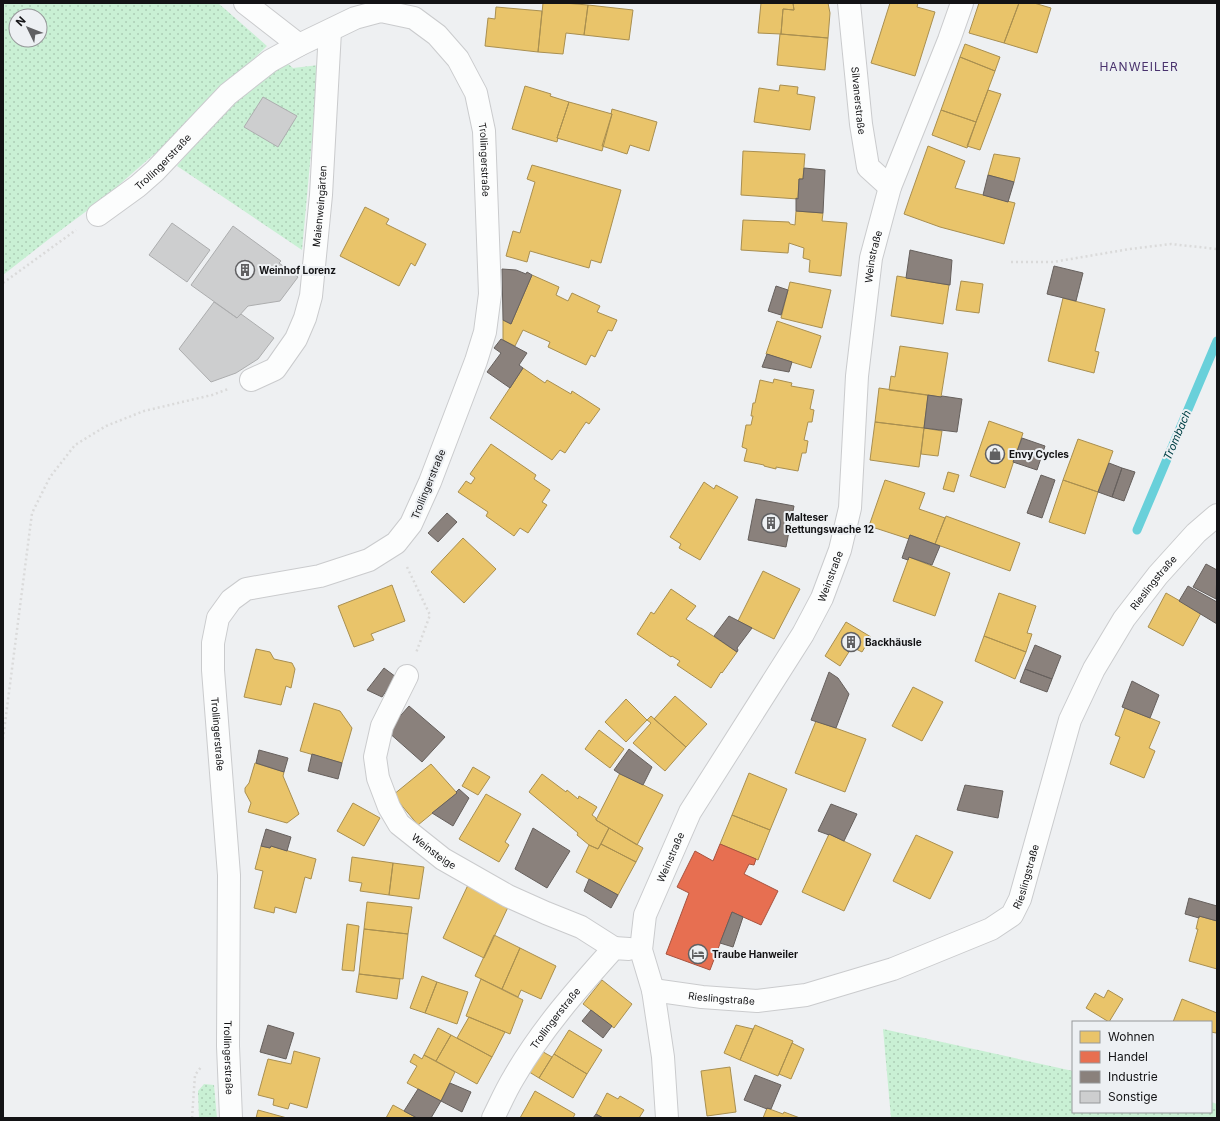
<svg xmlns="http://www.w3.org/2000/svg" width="1220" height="1121" viewBox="0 0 1220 1121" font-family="Inter,sans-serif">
	<defs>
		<pattern id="grass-dots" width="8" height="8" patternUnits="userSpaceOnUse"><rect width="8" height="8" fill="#c9f0d4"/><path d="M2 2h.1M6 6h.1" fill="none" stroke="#accdb5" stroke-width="1.8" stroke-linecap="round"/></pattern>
	</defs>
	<rect width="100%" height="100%" fill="#eef0f2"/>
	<path fill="url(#grass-dots)" fill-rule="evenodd" d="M 3,3 L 218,3 L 267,46 L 160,149 L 104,198 L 49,239 L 3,275 ZM 16,16 L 40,16 L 40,40 L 16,40 Z
		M 286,62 L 293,68 L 319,65 L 302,250 L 177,166 L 220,113 L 259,78 Z
		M 883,1029 L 1073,1071 L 1073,1112 L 1211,1112 L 1211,1102 L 1217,1104 L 1217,1118 L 891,1118 Z
		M 204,1084 L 214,1085 L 217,1118 L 199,1118 L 198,1091 Z"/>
	<path fill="#e9c46a" stroke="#a98f50" d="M 543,3 L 564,3 L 588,5 L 584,35 L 566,33 L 563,54 L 538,52 Z
		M 761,3 L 793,3 L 794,10 L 783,9 L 781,34 L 758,33 Z
		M 793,3 L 828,3 L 830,13 L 828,38 L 781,34 L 783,9 L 794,10 Z
		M 890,3 L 918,3 L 917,7 L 935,12 L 915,76 L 871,63 Z
		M 979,3 L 1019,3 L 1004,43 L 969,33 Z
		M 1019,3 L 1034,3 L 1051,8 L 1037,53 L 1004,43 Z
		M 588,5 L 633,10 L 629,40 L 584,35 Z
		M 496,7 L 542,11 L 538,52 L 485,46 L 488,18 L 495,19 Z
		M 780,34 L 828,38 L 825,70 L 777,65 Z
		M 965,44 L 1000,57 L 995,71 L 960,57 Z
		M 960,57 L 995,71 L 976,122 L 941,110 Z
		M 780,85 L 798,87 L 797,94 L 815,97 L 810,130 L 754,122 L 759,88 L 779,91 Z
		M 525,86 L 551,94 L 550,96 L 569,102 L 557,138 L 558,138 L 557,142 L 512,129 Z
		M 988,90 L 1001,94 L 980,150 L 967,146 Z
		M 569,102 L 612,114 L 602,151 L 557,138 Z
		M 612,109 L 657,122 L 649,151 L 630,145 L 627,154 L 602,146 L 612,114 L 611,114 Z
		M 941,110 L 976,122 L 967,148 L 932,135 Z
		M 928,146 L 965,161 L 955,188 L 1015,203 L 1004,244 L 940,227 L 904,214 Z
		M 743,151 L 805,154 L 803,179 L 799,179 L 798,199 L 741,195 Z
		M 994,154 L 1020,158 L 1014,182 L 988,175 Z
		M 532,165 L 621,190 L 601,263 L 591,260 L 589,268 L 530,251 L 527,262 L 506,256 L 513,231 L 520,233 L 535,182 L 527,179 Z
		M 365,207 L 389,219 L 386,224 L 426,244 L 415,266 L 411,263 L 399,286 L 340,256 Z
		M 796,211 L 823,213 L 822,221 L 847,223 L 841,276 L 809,272 L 810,260 L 803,258 L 804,248 L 789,243 L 788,253 L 741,250 L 743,220 L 789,222 L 790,224 L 795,225 Z
		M 532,275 L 559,287 L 556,295 L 568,301 L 572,293 L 600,306 L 597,312 L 617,320 L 612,331 L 608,330 L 595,357 L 591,355 L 586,365 L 548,347 L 550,342 L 523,330 L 515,346 L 503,340 L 503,320 L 511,324 Z
		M 897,276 L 949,285 L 943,324 L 891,316 Z
		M 961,281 L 983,284 L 979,313 L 956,310 Z
		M 790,282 L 831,290 L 822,328 L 781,318 Z
		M 1063,298 L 1105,309 L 1095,351 L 1099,352 L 1094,373 L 1048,361 Z
		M 777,321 L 821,336 L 811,368 L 766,354 Z
		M 900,346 L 948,353 L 941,397 L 889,390 L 891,376 L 895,377 Z
		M 523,368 L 545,383 L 547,380 L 571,394 L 572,391 L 600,409 L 589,424 L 586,422 L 565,453 L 560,450 L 552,460 L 490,418 Z
		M 774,379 L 792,383 L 791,386 L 814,390 L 810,409 L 814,410 L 812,422 L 808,422 L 804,440 L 808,441 L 806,453 L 802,453 L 798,471 L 776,467 L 776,469 L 764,466 L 764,465 L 744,461 L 747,449 L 742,447 L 746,425 L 751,425 L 753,416 L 751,416 L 753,403 L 755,403 L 760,380 L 773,383 Z
		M 879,388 L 928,395 L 924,428 L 875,422 Z
		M 989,421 L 1023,433 L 1005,488 L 970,476 Z
		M 875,422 L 924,428 L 919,467 L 870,460 Z
		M 924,428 L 942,431 L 938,456 L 921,454 Z
		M 1078,439 L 1113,451 L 1098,492 L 1063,480 Z
		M 491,444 L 536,475 L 534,479 L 550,490 L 542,502 L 547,505 L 528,533 L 520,528 L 514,536 L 486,516 L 488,512 L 458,492 L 466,481 L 471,484 L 475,478 L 470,474 Z
		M 948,472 L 959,475 L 954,492 L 943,489 Z
		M 885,480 L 925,493 L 919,509 L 945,518 L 935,544 L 910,535 L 909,539 L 869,526 Z
		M 1063,480 L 1098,492 L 1085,534 L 1049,522 Z
		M 704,482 L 714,489 L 716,485 L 738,497 L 700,560 L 679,548 L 681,544 L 670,537 Z
		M 946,516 L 1020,543 L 1010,571 L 935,544 Z
		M 463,538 L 496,569 L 464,603 L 431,572 Z
		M 909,557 L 950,573 L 935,616 L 893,601 Z
		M 763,571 L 800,589 L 774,639 L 738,621 Z
		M 392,585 L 405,621 L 371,634 L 374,640 L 354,647 L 338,606 Z
		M 671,589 L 696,606 L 686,619 L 700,628 L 701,628 L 737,652 L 722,673 L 721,672 L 711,688 L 677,665 L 680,661 L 672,656 L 671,657 L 637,634 L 651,612 L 654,614 Z
		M 999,593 L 1036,606 L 1027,633 L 1032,634 L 1026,652 L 984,636 Z
		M 1166,593 L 1201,613 L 1183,646 L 1148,627 Z
		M 846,622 L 871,637 L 862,652 L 852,647 L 840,666 L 825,656 Z
		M 984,636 L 1026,652 L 1015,679 L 975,661 Z
		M 256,649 L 270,652 L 274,659 L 292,663 L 295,669 L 291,688 L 286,686 L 281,705 L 244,697 Z
		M 913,687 L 943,702 L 922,741 L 892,726 Z
		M 675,696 L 707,724 L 686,747 L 654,719 Z
		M 626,699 L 647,720 L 626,742 L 605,722 Z
		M 314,703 L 340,711 L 352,728 L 342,763 L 300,751 Z
		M 1125,708 L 1160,722 L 1149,748 L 1155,751 L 1144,778 L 1110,764 L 1120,737 L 1115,735 Z
		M 651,716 L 686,747 L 665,771 L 633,743 L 651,723 L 647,720 Z
		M 816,721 L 866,739 L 845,792 L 795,773 Z
		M 599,730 L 624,749 L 610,768 L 585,749 Z
		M 255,763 L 284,772 L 283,776 L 299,814 L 287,823 L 248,812 L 251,803 L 245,792 L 245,788 L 249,783 Z
		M 431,764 L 457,793 L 418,825 L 393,795 Z
		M 473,767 L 490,777 L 478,795 L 462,786 Z
		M 620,773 L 663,795 L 637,845 L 596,820 Z
		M 749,773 L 787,789 L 770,830 L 732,815 Z
		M 542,774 L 566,792 L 567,790 L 578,799 L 579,796 L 597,807 L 592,815 L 596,818 L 596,820 L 609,828 L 598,849 L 589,845 L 577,835 L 578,833 L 529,792 Z
		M 486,794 L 521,814 L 505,842 L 509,845 L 499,862 L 459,839 Z
		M 353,803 L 380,818 L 364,846 L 337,831 Z
		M 732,815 L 770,830 L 758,860 L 720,844 Z
		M 609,828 L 643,848 L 636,862 L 601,844 Z
		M 829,834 L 871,854 L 844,911 L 802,892 Z
		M 916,835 L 953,852 L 930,899 L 893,881 Z
		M 601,844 L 636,862 L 618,895 L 576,872 L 589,845 L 598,849 Z
		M 261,846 L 270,848 L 271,846 L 316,859 L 311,879 L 305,877 L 296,913 L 275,907 L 274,913 L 254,908 L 263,871 L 255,869 Z
		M 352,857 L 393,863 L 389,895 L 360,891 L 362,883 L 349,881 Z
		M 393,863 L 424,867 L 419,899 L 389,895 Z
		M 468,885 L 509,905 L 484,958 L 443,938 Z
		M 367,902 L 412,907 L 408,934 L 364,929 Z
		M 1199,916 L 1217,921 L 1217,969 L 1189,961 L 1198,929 L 1196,929 Z
		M 347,924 L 359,926 L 354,971 L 342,970 Z
		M 364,929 L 408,934 L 403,979 L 359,974 Z
		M 494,935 L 520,948 L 502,989 L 475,976 Z
		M 520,948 L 556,966 L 541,999 L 521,990 L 518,997 L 502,989 Z
		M 359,974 L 400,979 L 397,999 L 356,992 Z
		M 422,976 L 437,982 L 425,1013 L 410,1008 Z
		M 481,979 L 523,1000 L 510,1034 L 466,1016 Z
		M 602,980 L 632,1004 L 614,1028 L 583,1004 Z
		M 437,982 L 468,992 L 457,1024 L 425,1013 Z
		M 1108,990 L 1123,999 L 1109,1022 L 1086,1008 L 1095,993 L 1104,998 Z
		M 1182,999 L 1217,1013 L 1217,1030 L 1216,1033 L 1211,1032 L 1211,1022 L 1173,1022 Z
		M 469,1017 L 505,1032 L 492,1057 L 457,1038 Z
		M 736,1025 L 753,1029 L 740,1060 L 724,1053 Z
		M 755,1025 L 793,1041 L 778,1076 L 740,1060 Z
		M 438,1028 L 451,1035 L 436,1061 L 424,1055 Z
		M 569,1030 L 602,1050 L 587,1074 L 554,1054 Z
		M 451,1035 L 492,1057 L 477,1084 L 436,1061 Z
		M 792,1043 L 804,1049 L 791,1079 L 779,1074 Z
		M 538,1049 L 552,1057 L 539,1078 L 526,1070 Z
		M 294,1051 L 320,1058 L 307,1108 L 290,1103 L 288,1109 L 273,1105 L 274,1099 L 258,1095 L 268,1059 L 291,1064 Z
		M 414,1054 L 422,1059 L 424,1055 L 455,1072 L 441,1101 L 407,1083 L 417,1066 L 410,1062 Z
		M 554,1054 L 587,1074 L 573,1098 L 539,1078 Z
		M 730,1067 L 736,1112 L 707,1116 L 701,1071 Z
		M 535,1091 L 575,1114 L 573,1118 L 520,1118 Z
		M 607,1093 L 618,1099 L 620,1096 L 644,1110 L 639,1118 L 603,1118 L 596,1114 Z
		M 393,1105 L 404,1111 L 417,1118 L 386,1118 Z
		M 767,1108 L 783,1114 L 784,1112 L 800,1118 L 763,1118 Z
		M 258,1110 L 287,1118 L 256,1118 Z"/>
	<path fill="#e76f51" stroke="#a7533f" d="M 720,844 L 756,859 L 754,865 L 749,864 L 744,874 L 778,891 L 761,925 L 732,912 L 710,970 L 666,954 L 689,893 L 677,887 L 695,851 L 713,861 Z"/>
	<path fill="#8a817c" stroke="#66605d" d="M 804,168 L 825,170 L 823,213 L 796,211 L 796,198 L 798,199 L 799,179 L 803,179 Z
		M 988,175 L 1014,182 L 1008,202 L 983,195 Z
		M 910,250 L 952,260 L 950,285 L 906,278 Z
		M 1054,266 L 1083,273 L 1076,301 L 1047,294 Z
		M 502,269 L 516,270 L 526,274 L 527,272 L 532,275 L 511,324 L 503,320 Z
		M 776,286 L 788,290 L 781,315 L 768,311 Z
		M 501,339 L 527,353 L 519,365 L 523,368 L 510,388 L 487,372 L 501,353 L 494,348 Z
		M 767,354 L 792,362 L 789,372 L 762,367 Z
		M 928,395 L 941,397 L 942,396 L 962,399 L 957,432 L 924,428 Z
		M 1022,438 L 1045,446 L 1037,470 L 1013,462 Z
		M 1109,463 L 1122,468 L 1112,497 L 1098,492 Z
		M 1122,468 L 1135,472 L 1124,501 L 1112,497 Z
		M 1041,475 L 1055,480 L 1042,518 L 1027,513 Z
		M 756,499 L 794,506 L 786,547 L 748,540 Z
		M 447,513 L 457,522 L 438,542 L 428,533 Z
		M 910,535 L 940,546 L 932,565 L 909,557 L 908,560 L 902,558 Z
		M 1206,564 L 1217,570 L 1216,599 L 1193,587 Z
		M 1188,586 L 1217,602 L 1217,624 L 1179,601 Z
		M 729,616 L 752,628 L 737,648 L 738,650 L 737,652 L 714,636 Z
		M 1035,645 L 1061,656 L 1052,679 L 1025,669 Z
		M 384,668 L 396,677 L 382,697 L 367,690 Z
		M 1025,669 L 1052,679 L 1047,692 L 1020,682 Z
		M 829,672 L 838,678 L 849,694 L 836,728 L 811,720 Z
		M 1132,681 L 1159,695 L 1150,718 L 1122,707 Z
		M 409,706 L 445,737 L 422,762 L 387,731 Z
		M 629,749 L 652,767 L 643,785 L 620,774 L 614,770 Z
		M 259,750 L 288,758 L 284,772 L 256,763 Z
		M 312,754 L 342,763 L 338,779 L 308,771 Z
		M 965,785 L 1003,791 L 998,818 L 957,810 Z
		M 459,789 L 469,798 L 453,826 L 432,813 L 457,793 L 456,792 Z
		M 831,804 L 857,814 L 844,841 L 829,834 L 829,835 L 818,831 Z
		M 533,828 L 570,851 L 547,888 L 515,869 Z
		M 266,829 L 291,837 L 287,851 L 271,846 L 270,848 L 261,846 Z
		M 589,879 L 618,895 L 611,908 L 584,891 Z
		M 1189,898 L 1217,906 L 1217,921 L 1199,916 L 1199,918 L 1185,914 Z
		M 732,912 L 743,917 L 733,947 L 720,943 Z
		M 591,1010 L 612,1026 L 603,1038 L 582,1021 Z
		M 268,1025 L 294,1033 L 286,1059 L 260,1052 Z
		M 755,1075 L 781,1085 L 771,1109 L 767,1108 L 767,1109 L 744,1100 Z
		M 450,1083 L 471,1092 L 462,1112 L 441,1101 Z
		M 418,1089 L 441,1101 L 431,1118 L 417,1118 L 404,1111 Z
		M 596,1114 L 603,1118 L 593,1118 Z"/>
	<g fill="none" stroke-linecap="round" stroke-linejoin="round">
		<path stroke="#69d0da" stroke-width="9" d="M 1137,530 L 1217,341"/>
	</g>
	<path fill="#cdcecf" stroke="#acadae" d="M 263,97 L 297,116 L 278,147 L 244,127 Z
		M 172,223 L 210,250 L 187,282 L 149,255 Z
		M 233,226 L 281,261 L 279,263 L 298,277 L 280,301 L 248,306 L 237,318 L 191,285 Z
		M 214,302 L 237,318 L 241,314 L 274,338 L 258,359 L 236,373 L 211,382 L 179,349 Z"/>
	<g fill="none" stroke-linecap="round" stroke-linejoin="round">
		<g stroke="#cacbcd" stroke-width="24">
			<g id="minor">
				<path d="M 245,3 L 299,45"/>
				<path id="s1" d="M 849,3 L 861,124 L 868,167 L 890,187"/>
				<path id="s2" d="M 98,215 L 138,186 L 155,171 L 228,94 L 270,61 L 299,45 L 355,18 L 381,11 L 414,18 L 437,35 L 458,59 L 476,93 L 484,131 L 490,294 L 485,332 L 476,361 L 430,482 L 411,524 L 396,543 L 369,560 L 320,576 L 246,589 L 231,600 L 218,618 L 213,643 L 213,670 L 229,875 L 228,1046 L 231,1118"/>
				<path id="s3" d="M 251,380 L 275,369 L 296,339 L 305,318 L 311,296 L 321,195 L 330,31"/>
				<path id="s4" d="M 407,676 L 382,726 L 375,757 L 378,778 L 389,807 L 399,824 L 443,859 L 508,896 L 546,913 L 581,927 L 614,948"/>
				<path id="s5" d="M 653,990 L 702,997 L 757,1001 L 806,995 L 893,969 L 991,929 L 1012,915 L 1020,899 L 1070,720 L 1094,669 L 1124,619 L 1158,575 L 1196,533 L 1217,515"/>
				<path id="s6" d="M 493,1118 C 500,1104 506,1090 514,1077 C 541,1030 578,988 614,948 L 629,949"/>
				<path id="s7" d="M 667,1118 L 663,1057 L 653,990 L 641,950 L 645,915 L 690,812 L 803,634 L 822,598 L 840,550 L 850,508 L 857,376 L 871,258 L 890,187 L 949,40 L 962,3"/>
			</g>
		</g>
		<path stroke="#dadada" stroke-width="2.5" stroke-dasharray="2 3" stroke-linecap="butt" d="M 1011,262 L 1053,262 L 1130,249 L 1171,244 L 1217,249
			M 3,283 L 76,230
			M 407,567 L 430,615 L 416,653
			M 3,739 L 32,513 L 50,477 L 75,445 L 106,426 L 144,411 L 212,395 L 228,389
			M 192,1118 L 195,1075 L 201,1067"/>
		<use href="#minor" stroke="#fcfdfd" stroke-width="22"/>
	</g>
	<defs>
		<g id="building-ring" transform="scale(1)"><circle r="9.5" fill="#edf0f3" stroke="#606062" stroke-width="1.5"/><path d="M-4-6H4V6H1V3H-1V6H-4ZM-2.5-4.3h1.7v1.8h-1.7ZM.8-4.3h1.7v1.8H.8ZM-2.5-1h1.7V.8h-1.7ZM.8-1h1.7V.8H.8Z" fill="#606062"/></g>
		<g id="shop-ring" transform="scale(1)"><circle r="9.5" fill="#edf0f3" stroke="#606062" stroke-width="1.5"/><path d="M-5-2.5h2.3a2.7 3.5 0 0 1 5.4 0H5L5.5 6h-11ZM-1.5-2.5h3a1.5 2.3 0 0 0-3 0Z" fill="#606062"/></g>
		<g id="hotel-ring" transform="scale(1)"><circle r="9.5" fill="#edf0f3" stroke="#606062" stroke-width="1.5"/><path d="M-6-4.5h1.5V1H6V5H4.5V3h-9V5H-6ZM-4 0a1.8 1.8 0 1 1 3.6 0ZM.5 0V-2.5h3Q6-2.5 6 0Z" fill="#606062"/></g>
	</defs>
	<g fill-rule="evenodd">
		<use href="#building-ring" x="245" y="270"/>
		<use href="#shop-ring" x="995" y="454"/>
		<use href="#building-ring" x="771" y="523"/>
		<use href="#building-ring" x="851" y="642"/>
		<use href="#hotel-ring" x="698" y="954"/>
	</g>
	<g text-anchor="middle" stroke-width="4" stroke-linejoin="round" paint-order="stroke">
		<g font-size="10" fill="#131315" stroke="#edf0f3">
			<text dy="4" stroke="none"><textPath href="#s1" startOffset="98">Silvanerstraße</textPath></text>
			<text dy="4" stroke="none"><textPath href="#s2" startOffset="554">Trollingerstraße</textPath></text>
			<text dy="4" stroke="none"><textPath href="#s2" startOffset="84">Trollingerstraße</textPath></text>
			<text dy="4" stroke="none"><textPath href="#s3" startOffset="199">Maienweingärten</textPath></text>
			<text dy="4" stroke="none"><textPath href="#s7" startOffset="917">Weinstraße</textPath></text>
			<text transform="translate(428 484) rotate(-68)" y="4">Trollingerstraße</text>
			<text dy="4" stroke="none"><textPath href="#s7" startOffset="593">Weinstraße</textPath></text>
			<text dy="4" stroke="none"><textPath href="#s5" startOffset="741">Rieslingstraße</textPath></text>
			<text dy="4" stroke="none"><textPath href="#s2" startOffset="1273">Trollingerstraße</textPath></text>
			<text dy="4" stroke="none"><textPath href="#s4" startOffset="204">Weinsteige</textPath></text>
			<text dy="4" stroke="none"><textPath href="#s7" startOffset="269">Weinstraße</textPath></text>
			<text dy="4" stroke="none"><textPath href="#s5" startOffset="417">Rieslingstraße</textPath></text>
			<text dy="4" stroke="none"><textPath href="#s5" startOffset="69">Rieslingstraße</textPath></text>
			<text dy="4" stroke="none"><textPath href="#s6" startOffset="118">Trollingerstraße</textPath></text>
			<text dy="4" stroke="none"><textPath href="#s2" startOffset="1597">Trollingerstraße</textPath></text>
		</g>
		<g font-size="10" font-weight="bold" fill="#131315" stroke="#edf0f3" text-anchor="start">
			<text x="259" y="274">Weinhof Lorenz</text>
			<text x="1009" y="458">Envy Cycles</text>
			<text x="785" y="521">Malteser<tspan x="785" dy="12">Rettungswache 12</tspan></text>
			<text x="865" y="646">Backhäusle</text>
			<text x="712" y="958">Traube Hanweiler</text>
		</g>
		<g font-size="11" font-style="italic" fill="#004045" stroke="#edf0f3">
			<text transform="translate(1177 435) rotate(-67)" y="4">Trombach</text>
		</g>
		<g font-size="12" letter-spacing="1" fill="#49326d" stroke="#edf0f3">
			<text x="1139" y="71">HANWEILER</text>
		</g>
	</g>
	<rect width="1220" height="1121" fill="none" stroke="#131315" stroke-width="8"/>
	<rect x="1072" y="1021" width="140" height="92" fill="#edf0f3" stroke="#96989a"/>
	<rect x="1080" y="1031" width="20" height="12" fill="#e9c46a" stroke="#96989a"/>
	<text x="1108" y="1041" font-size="12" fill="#131315">Wohnen</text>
	<rect x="1080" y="1051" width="20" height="12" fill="#e76f51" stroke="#96989a"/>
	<text x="1108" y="1061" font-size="12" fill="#131315">Handel</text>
	<rect x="1080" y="1071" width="20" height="12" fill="#8a817c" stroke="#96989a"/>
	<text x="1108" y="1081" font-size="12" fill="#131315">Industrie</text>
	<rect x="1080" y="1091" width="20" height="12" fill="#cdcecf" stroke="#96989a"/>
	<text x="1108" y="1101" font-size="12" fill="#131315">Sonstige</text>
	<g transform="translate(28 28) rotate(313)"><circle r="19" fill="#edf0f3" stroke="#96989a"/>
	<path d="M0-3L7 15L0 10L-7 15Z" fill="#606062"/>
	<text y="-6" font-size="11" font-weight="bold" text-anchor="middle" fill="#131315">N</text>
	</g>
</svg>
